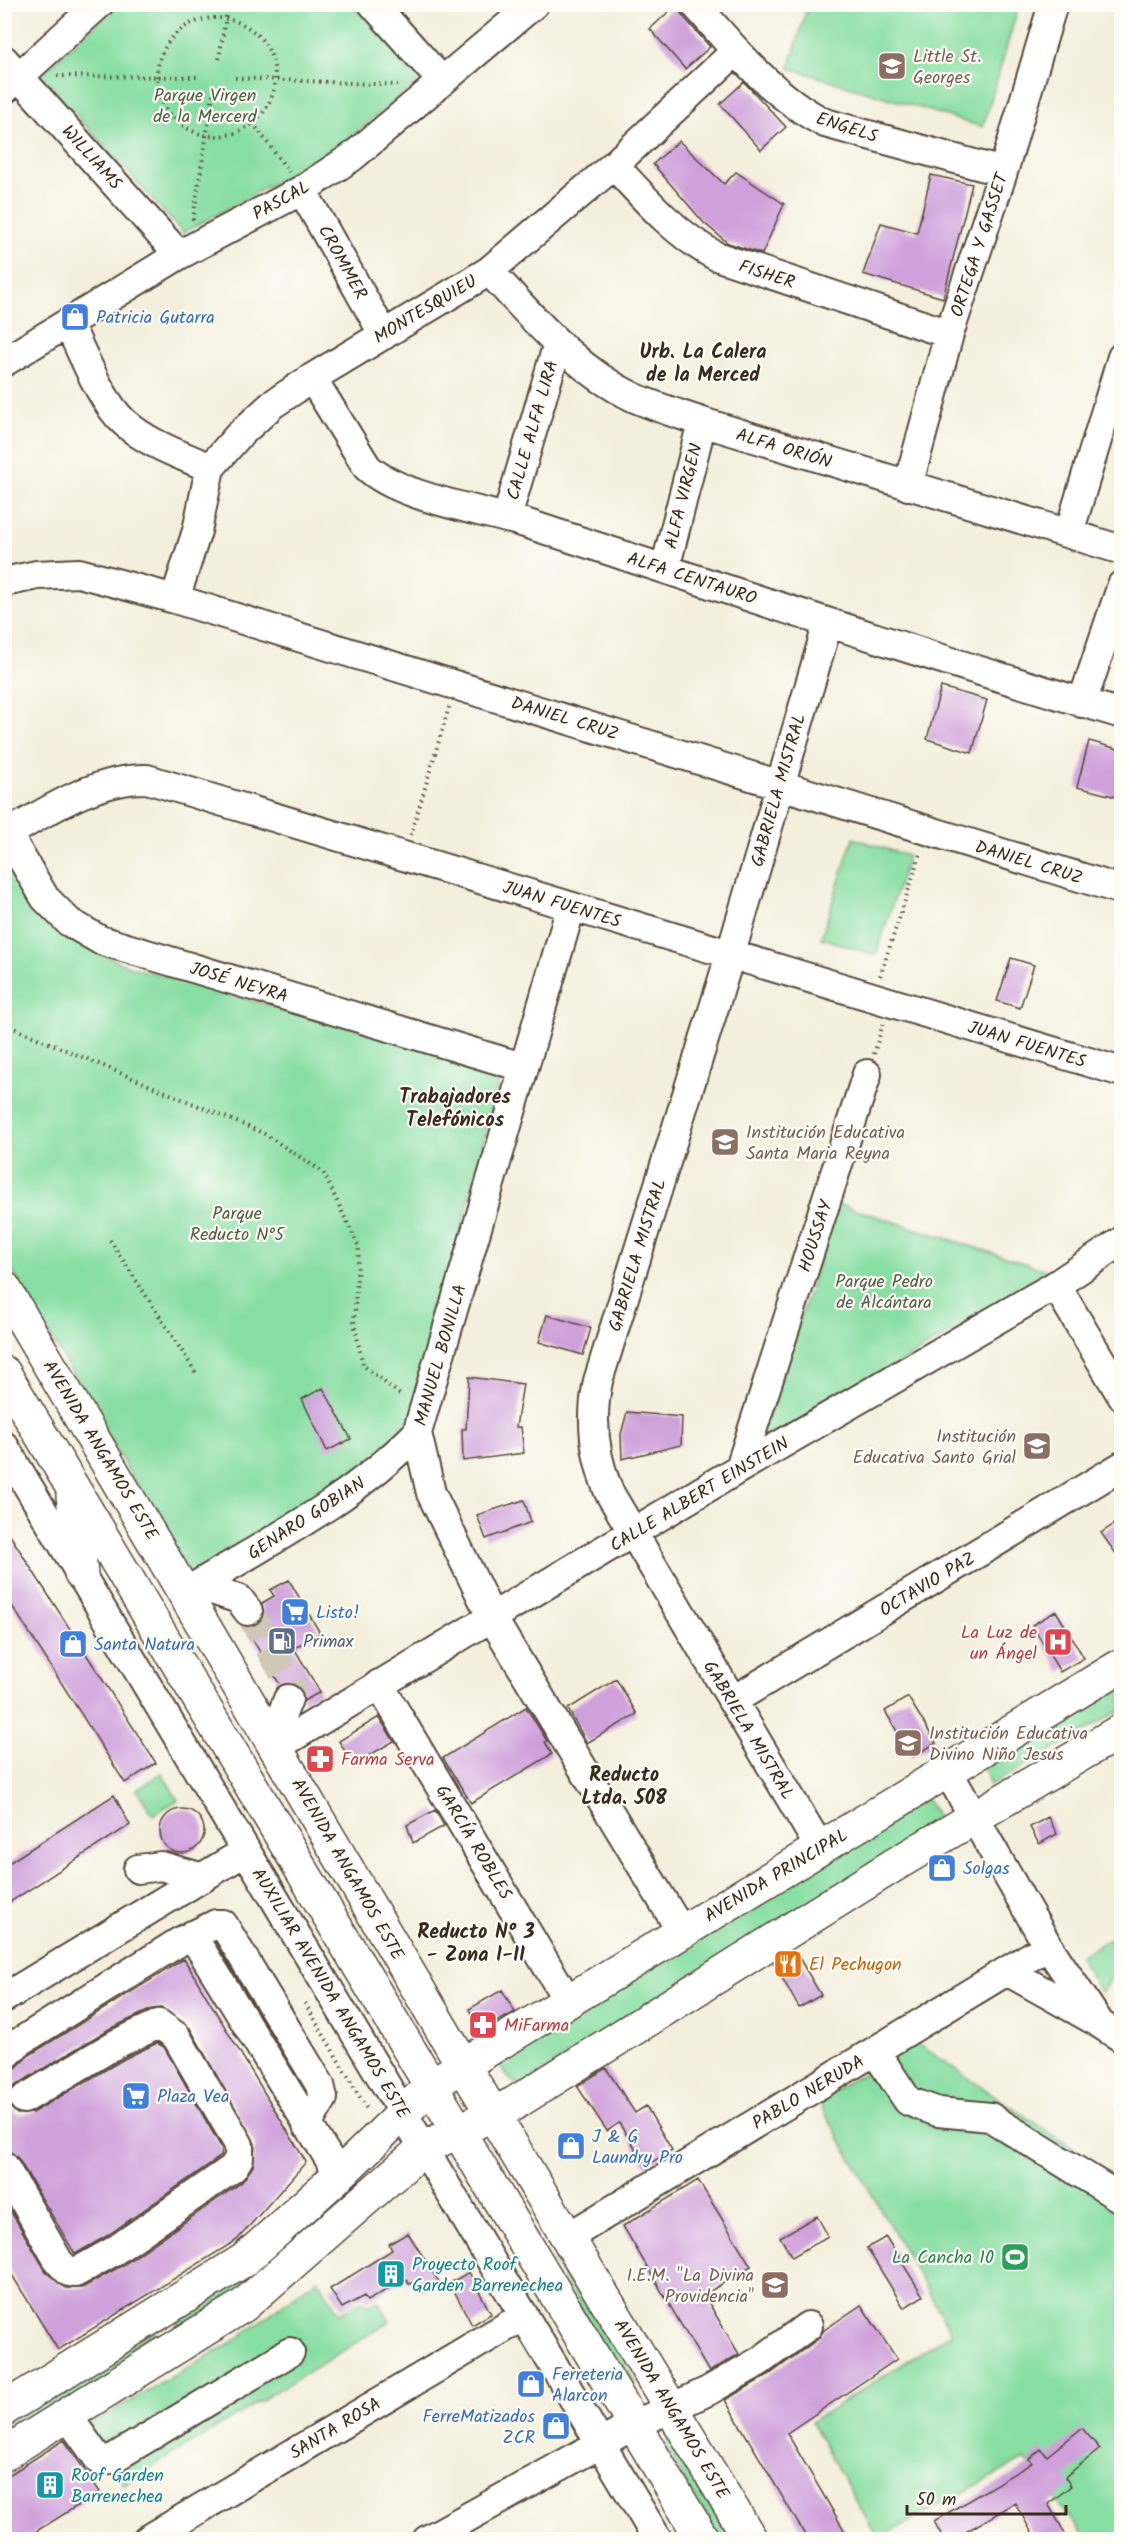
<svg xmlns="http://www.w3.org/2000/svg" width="1126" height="2544" viewBox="0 0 1126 2544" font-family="Kalam,sans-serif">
	<rect width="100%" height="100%" fill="#fdfcf7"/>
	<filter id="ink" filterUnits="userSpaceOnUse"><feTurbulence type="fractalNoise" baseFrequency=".0167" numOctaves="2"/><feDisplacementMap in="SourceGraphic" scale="12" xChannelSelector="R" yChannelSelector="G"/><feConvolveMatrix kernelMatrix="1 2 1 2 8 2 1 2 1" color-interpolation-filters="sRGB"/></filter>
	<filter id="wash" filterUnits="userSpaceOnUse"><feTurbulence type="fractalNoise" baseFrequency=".008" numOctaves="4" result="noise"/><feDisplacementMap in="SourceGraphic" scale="24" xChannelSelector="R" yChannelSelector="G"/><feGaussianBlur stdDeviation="1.35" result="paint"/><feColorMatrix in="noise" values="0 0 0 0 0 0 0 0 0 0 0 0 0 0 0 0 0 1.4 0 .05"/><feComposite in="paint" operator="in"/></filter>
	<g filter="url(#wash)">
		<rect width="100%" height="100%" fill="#f4efdc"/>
		<path fill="#87dea2" stroke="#618460" stroke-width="1.5" d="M 353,4 L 421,79 L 337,148 L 183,233 L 40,75 L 117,5 Z
			M 1006,4 L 1018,8 L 983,127 L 789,68 L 808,5 Z
			M 853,838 L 908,856 L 876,955 L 821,938 Z
			M 4,855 L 76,943 L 131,967 L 502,1070 L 414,1416 L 383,1454 L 193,1582 L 5,1258 Z
			M 838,1204 L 1052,1272 L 757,1449 Z
			M 1121,1683 L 1121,1710 L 990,1786 L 983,1765 Z
			M 162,1773 L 178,1800 L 153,1815 L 137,1790 Z
			M 926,1798 L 941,1823 L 520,2086 C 505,2078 499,2069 501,2053 Z
			M 1121,1933 L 1121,1962 L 1101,1993 L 1079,1956 Z
			M 915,2042 L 1121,2181 L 1121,2539 L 1086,2539 L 1024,2459 L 878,2539 L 811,2422 L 952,2333 L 818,2101 Z
			M 335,2191 L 343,2200 L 255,2284 L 180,2330 L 177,2325 L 181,2316 Z
			M 553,2260 L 577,2280 L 636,2383 L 627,2388 Z
			M 317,2279 L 340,2313 L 362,2301 L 367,2306 L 378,2301 L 390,2322 L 124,2484 L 89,2425 L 234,2341 Z
			M 154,2331 L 163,2344 L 5,2442 L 5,2424 Z
			M 671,2439 L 731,2539 L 720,2539 L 663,2444 Z"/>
		<g id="blocks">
			<path fill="#cfa1db" d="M 677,4 L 682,15 L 710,47 L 685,69 L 650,29 Z
				M 744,82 L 786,127 L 761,150 L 720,104 Z
				M 679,141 L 724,184 L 736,172 L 784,204 L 762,254 L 728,243 L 704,223 L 653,164 Z
				M 931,175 L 972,184 L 943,298 L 863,274 L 881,223 L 917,233 Z
				M 941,687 L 987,700 L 972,753 L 927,739 Z
				M 1089,741 L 1122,750 L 1122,780 L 1117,797 L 1077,787 Z
				M 1011,958 L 1034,965 L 1020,1008 L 997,1001 Z
				M 547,1315 L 591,1328 L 583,1355 L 539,1342 Z
				M 469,1377 L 523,1384 L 516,1427 L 521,1427 L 524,1453 L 463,1461 L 462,1429 L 466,1429 Z
				M 323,1388 L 351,1439 L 327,1451 L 302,1399 Z
				M 627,1412 L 682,1417 L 681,1445 L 622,1459 L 621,1434 Z
				M 524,1500 L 531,1522 L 486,1539 L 477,1515 Z
				M 1122,1519 L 1122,1562 L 1101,1533 Z
				M 4,1526 L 156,1763 L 125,1783 L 4,1593 Z
				M 289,1580 L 320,1633 L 294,1648 L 320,1692 L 304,1701 L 301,1689 L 295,1684 L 280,1685 L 245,1627 L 258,1624 L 263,1617 L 262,1603 L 274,1596 L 270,1590 Z
				M 1056,1611 L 1084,1658 L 1060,1672 L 1032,1625 Z
				M 616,1679 L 637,1714 L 587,1743 L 568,1709 Z
				M 908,1697 L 936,1743 L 912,1757 L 885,1711 Z
				M 526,1707 L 547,1741 L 545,1742 L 552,1754 L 471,1803 L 443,1758 Z
				M 379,1717 L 394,1741 L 353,1765 L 339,1741 Z
				M 114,1795 L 130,1825 L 4,1906 L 4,1866 Z
				M160 1831a22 22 0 1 1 44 0a22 22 0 1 1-44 0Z
				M 435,1810 L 444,1826 L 413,1843 L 407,1825 Z
				M 1048,1817 L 1057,1834 L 1039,1844 L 1030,1827 Z
				M 795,1951 L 821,1995 L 799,2008 L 774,1963 Z
				M 184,1959 L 306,2162 L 237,2240 L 58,2350 L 4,2262 L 4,2200 L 47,2273 L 66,2288 L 82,2288 L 123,2265 L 242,2182 L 253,2166 L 255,2144 L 190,2028 L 161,2008 L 152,2009 L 109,2029 L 16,2085 L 9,2092 L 10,2107 L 17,2114 L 32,2113 L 124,2059 L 157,2043 L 164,2047 L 222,2149 L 221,2156 L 105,2237 L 75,2254 L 18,2158 L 4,2150 L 4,2073 L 15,2069 L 28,2056 Z
				M 502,1990 L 515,2012 L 481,2031 L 469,2009 Z
				M 606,2068 L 635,2113 L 646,2106 L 672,2150 L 646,2166 L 619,2123 L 607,2131 L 577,2086 Z
				M 698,2180 L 751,2266 L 704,2295 L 739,2354 L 709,2372 L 623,2226 Z
				M 817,2216 L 828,2236 L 792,2257 L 780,2237 Z
				M 408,2233 L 439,2282 L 421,2292 L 415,2282 L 409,2284 L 406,2279 L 367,2301 L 364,2296 L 342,2308 L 330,2289 L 392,2250 L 389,2244 Z
				M 886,2237 L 923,2296 L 904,2308 L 867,2248 Z
				M 469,2272 L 491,2314 L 472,2325 L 450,2283 Z
				M 861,2305 L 897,2359 L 787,2433 L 850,2540 L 808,2540 L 725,2400 L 770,2374 L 818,2339 L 824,2330 Z
				M 1082,2428 L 1100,2449 L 1065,2477 L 1071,2486 L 1048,2504 L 1069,2540 L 1036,2540 L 1015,2503 L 952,2540 L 944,2540 L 934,2521 L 1032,2463 L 1029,2459 L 1041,2449 L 1047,2456 Z
				M 64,2440 L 100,2492 L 22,2540 L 4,2540 L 4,2478 Z"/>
		</g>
	</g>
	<g filter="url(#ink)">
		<use href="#blocks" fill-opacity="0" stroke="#57483a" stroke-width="1.5"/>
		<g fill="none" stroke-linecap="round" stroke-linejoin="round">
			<path stroke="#cfc8b6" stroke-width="28" stroke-dasharray="28 14" stroke-linecap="butt" d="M 248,1611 L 291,1686 L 288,1699"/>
			<g stroke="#57483a" stroke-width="32">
				<path id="minor" d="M 373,4 L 442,81
					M 695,4 C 733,48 773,97 825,123 L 1003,172
					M 4,60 L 179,255
					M 4,90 L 99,4
					M 614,165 C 645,199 675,234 716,256 L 949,334
					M 302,190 L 384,335
					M 489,271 C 532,316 574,369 633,397 C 655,407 679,414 702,422 L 1122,550
					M 68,323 C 82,352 101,402 125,423 C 148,444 182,455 210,468
					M 4,362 L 179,255 L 302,190 L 352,157 L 534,4
					M 312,378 L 367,467 C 399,498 484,510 528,524 C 726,589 922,655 1122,714
					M 908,486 L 949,334 L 1003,172 L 1053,4
					M 507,517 L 558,343
					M 1069,533 L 1122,357
					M 665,569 L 702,422
					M 4,582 L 37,575 L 79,573 L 175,599 L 1122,890
					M 175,599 L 197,531 L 210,468 L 238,436 L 273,404 L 312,378 L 489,271 L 614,165 L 736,51
					M 1082,703 L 1122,585
					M 4,828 L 45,898 L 69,922 L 100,940 L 522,1067
					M 4,836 C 47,811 96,778 147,779 L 1122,1072
					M 571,907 L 417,1433 L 431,1493 L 491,1616 L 681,1931
					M 1056,1285 L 1122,1396
					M 4,1446 L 658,2540
					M 740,1468 L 867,1074
					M 197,1585 L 239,1599 L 248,1611
					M 186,1592 C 266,1543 351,1501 417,1433
					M 379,1684 L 568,2001
					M 732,1701 L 1122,1466
					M 272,1740 L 288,1699
					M 276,1747 L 740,1468 L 1056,1285 L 1122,1241
					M 948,1772 L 1048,1946 L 1100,2024 L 1122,2038
					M 820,1848 L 609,1492 C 594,1456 590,1419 598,1381 L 730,956 L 828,623
					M 138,1869 L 161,1866 L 203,1878
					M 192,1935 L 339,2175
					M 1007,1971 L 1094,2020
					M 4,1998 L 246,1851
					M 875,2051 L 908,2101 L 938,2112 L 990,2117 L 1122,2199
					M 4,2057 L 18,2043 L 179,1942 L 216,1924 L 223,1924 L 320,2085 L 323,2098 L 307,2125
					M 4,2166 L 59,2262 L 69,2272 L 75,2273 L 114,2251 L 233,2168 L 239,2158 L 239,2145 L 176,2036 L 159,2024 L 116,2044 L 24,2099
					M 568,2237 L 1048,1946
					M 67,2415 L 99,2460 L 112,2459 L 290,2352
					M 147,2540 L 524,2316
					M 427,2540 L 634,2425 L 708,2391 L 760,2361 L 808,2326"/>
			</g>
			<g stroke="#57483a" stroke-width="36">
				<path id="major" d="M 4,1288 L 463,2065 L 751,2540
					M 4,1373 L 703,2540
					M 73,1495 L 81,1574
					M 4,2409 L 244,2260 L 339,2175 L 431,2086 L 463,2065 L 1122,1665
					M 4,2454 L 244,2305 L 424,2148 L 515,2103 L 894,1865 L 1122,1730"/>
			</g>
			<path stroke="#57483a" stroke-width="4" stroke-dasharray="1.5 4.5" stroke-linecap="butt" d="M157 77a59 59 0 1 1 118 0a59 59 0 1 1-118 0Z
				M 219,59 L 228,4
				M 57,76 L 200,77
				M 235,78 L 398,85
				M 253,123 L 289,172
				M 193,220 L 213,94
				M 411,835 L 449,707
				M 880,976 L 921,852
				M 4,1024 L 263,1133 L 323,1172 L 359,1247 L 354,1323 L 363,1365 L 403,1397
				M 874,1054 L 883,1024
				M 110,1240 L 198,1376
				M 305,2003 L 368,2111"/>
			<use href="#minor" stroke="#fff" stroke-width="28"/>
			<use href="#major" stroke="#fff" stroke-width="33"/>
		</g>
	</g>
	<defs>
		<g id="school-square" transform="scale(1.5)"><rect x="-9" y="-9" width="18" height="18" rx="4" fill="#8d6e63" stroke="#fdfcf7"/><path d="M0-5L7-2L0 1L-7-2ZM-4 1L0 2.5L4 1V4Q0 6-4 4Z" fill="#fff"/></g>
		<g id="shop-square" transform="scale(1.5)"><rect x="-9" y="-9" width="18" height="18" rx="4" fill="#3f7fe0" stroke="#fdfcf7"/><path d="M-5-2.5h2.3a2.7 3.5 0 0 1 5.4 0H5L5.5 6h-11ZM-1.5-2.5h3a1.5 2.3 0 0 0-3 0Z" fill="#fff"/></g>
		<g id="supermarket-square" transform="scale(1.5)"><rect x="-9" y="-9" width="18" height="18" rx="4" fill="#3f7fe0" stroke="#fdfcf7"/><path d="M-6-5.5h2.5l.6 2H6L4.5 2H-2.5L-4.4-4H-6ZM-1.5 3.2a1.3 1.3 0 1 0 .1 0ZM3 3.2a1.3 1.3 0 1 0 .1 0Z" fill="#fff"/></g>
		<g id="fuel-square" transform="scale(1.5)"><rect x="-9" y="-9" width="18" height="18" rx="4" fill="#5c6f8a" stroke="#fdfcf7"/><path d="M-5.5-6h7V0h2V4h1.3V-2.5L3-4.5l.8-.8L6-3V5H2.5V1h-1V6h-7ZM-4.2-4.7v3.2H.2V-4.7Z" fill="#fff"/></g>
		<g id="hospital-square" transform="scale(1.5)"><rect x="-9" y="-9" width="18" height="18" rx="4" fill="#e0444e" stroke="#fdfcf7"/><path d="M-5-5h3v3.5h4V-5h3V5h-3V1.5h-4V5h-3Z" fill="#fff"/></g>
		<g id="pharmacy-square" transform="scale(1.5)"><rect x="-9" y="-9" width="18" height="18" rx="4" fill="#e0444e" stroke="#fdfcf7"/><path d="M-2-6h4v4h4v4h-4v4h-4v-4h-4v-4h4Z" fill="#fff"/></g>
		<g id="restaurant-square" transform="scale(1.5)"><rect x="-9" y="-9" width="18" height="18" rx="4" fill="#e8710a" stroke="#fdfcf7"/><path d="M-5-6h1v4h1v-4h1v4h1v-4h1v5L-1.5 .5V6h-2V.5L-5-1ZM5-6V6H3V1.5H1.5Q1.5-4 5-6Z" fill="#fff"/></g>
		<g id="stadium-square" transform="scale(1.5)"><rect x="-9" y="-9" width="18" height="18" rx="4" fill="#2e9e5b" stroke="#fdfcf7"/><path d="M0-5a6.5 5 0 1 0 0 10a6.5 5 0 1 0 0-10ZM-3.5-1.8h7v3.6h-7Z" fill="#fff"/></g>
		<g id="building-square" transform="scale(1.5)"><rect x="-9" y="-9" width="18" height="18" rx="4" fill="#0f9aa8" stroke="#fdfcf7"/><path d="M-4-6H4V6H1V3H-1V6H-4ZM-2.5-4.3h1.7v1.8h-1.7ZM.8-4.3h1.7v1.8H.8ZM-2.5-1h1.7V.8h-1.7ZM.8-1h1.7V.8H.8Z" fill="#fff"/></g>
	</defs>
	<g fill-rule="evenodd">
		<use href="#school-square" x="892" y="66"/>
		<use href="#shop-square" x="75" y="317"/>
		<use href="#school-square" x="725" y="1142"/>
		<use href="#school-square" x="1037" y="1446"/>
		<use href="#supermarket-square" x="295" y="1612"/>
		<use href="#fuel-square" x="282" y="1641"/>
		<use href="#hospital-square" x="1058" y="1642"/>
		<use href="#shop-square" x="73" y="1644"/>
		<use href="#school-square" x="908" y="1743"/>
		<use href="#pharmacy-square" x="320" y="1759"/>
		<use href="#shop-square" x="942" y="1868"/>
		<use href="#restaurant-square" x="788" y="1964"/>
		<use href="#pharmacy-square" x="483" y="2025"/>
		<use href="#supermarket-square" x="136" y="2096"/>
		<use href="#shop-square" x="571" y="2146"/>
		<use href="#stadium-square" x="1015" y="2257"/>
		<use href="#building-square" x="391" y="2274"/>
		<use href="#school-square" x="775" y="2285"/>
		<use href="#shop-square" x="531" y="2384"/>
		<use href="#shop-square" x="556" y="2426"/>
		<use href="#building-square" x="50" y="2485"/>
	</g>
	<g text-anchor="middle" stroke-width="4.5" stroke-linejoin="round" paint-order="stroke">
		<g font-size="18" fill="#785e54" stroke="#fdfcf7" text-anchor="start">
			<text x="913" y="62">Little St.<tspan x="913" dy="21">Georges</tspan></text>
			<text x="746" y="1138">Institución Educativa<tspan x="746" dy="21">Santa Maria Reyna</tspan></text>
			<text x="1016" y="1442" text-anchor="end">Institución<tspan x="1016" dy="21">Educativa Santo Grial</tspan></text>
			<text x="929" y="1739">Institución Educativa<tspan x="929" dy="21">Divino Niño Jesus</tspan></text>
			<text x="754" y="2281" text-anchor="end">I.E.M. "La Divina<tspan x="754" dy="21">Providencia"</tspan></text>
		</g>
		<g font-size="18" fill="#526046" stroke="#fdfcf7">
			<text x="205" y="101">Parque Virgen<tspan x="205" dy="21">de la Mercerd</tspan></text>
			<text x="237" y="1219">Parque<tspan x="237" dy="21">Reducto N°5</tspan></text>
			<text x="884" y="1287">Parque Pedro<tspan x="884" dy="21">de Alcántara</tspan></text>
		</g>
		<g font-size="18" fill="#3b2a1e" stroke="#fdfcf7">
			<text transform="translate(847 127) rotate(18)" y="6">ENGELS</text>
			<text transform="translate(92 157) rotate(48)" y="6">WILLIAMS</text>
			<text transform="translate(281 200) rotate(-29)" y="6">PASCAL</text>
			<text transform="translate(979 245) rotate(-72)" y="6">ORTEGA Y GASSET</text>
			<text transform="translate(343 262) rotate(61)" y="6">CROMMER</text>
			<text transform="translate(767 274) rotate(18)" y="6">FISHER</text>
			<text transform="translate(425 309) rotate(-31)" y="6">MONTESQUIEU</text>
			<text transform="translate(532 430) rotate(-74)" y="6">CALLE ALFA LIRA</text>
			<text transform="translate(784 448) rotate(17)" y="6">ALFA ORIÓN</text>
			<text transform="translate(683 496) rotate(-76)" y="6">ALFA VIRGEN</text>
			<text transform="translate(692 578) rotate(18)" y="6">ALFA CENTAURO</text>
			<text transform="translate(565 718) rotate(17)" y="6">DANIEL CRUZ</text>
			<text transform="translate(778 790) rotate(-74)" y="6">GABRIELA MISTRAL</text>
			<text transform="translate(1029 862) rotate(17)" y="6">DANIEL CRUZ</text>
			<text transform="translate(562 904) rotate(17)" y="6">JUAN FUENTES</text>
			<text transform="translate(239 982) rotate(17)" y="6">JOSÉ NEYRA</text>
			<text transform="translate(1027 1044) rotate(17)" y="6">JUAN FUENTES</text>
			<text transform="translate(815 1236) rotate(-72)" y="6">HOUSSAY</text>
			<text transform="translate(637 1255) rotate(-73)" y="6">GABRIELA MISTRAL</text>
			<text transform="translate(440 1355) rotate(-74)" y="6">MANUEL BONILLA</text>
			<text transform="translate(101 1450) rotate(59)" y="6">AVENIDA ANGAMOS ESTE</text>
			<text transform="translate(699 1494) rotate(-31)" y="6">CALLE ALBERT EINSTEIN</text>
			<text transform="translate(306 1518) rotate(-33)" y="6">GENARO GOBIAN</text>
			<text transform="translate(927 1584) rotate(-31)" y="6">OCTAVIO PAZ</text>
			<text transform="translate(749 1730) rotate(59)" y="6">GABRIELA MISTRAL</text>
			<text transform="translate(474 1842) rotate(59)" y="6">GARCÍA ROBLES</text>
			<text transform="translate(348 1869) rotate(60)" y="6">AVENIDA ANGAMOS ESTE</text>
			<text transform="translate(776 1875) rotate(-31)" y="6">AVENIDA PRINCIPAL</text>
			<text transform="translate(331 1993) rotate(59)" y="6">AUXILIAR AVENIDA ANGAMOS ESTE</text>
			<text transform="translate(808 2092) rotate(-31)" y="6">PABLO NERUDA</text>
			<text transform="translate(672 2409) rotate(59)" y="6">AVENIDA ANGAMOS ESTE</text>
			<text transform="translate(335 2428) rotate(-31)" y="6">SANTA ROSA</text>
		</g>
		<g font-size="18" fill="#366cbe" stroke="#fdfcf7" text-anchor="start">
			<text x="96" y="323">Patricia Gutarra</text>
			<text x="316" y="1618">Listo!</text>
			<text x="94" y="1650">Santa Natura</text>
			<text x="963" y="1874">Solgas</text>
			<text x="157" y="2102">Plaza Vea</text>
			<text x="592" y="2142">J &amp; G<tspan x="592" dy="21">Laundry Pro</tspan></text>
			<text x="552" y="2380">Ferreteria<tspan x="552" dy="21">Alarcon</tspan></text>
			<text x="535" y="2422" text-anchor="end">FerreMatizados<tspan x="535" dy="21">ZCR</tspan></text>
		</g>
		<g font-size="18" fill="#be3a42" stroke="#fdfcf7" text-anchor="start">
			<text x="1037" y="1638" text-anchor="end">La Luz de<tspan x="1037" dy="21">un Ángel</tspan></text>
			<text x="341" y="1765">Farma Serva</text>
			<text x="504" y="2031">MiFarma</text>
		</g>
		<g font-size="18" fill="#4e5e75" stroke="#fdfcf7" text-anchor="start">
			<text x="303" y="1647">Primax</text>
		</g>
		<g font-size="18" fill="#c56008" stroke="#fdfcf7" text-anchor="start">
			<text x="809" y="1970">El Pechugon</text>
		</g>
		<g font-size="18" fill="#27864d" stroke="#fdfcf7" text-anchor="end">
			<text x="994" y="2263">La Cancha 10</text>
		</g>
		<g font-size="18" fill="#0d838f" stroke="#fdfcf7" text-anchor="start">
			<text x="412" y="2270">Proyecto Roof<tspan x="412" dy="21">Garden Barrenechea</tspan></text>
			<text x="71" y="2481">Roof Garden<tspan x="71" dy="21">Barrenechea</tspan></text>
		</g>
		<g font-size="20" font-weight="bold" fill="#3b2a1e" stroke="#fdfcf7">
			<text x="703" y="358">Urb. La Calera<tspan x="703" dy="23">de la Merced</tspan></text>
			<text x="455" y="1103">Trabajadores<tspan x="455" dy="23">Telefónicos</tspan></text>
			<text x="624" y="1781">Reducto<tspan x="624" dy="23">Ltda. 508</tspan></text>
			<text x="476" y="1938">Reducto N° 3<tspan x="476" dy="23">- Zona I-II</tspan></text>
		</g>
	</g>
	<rect width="1126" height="2544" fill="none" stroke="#fdfcf7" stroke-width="24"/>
	<path d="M907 2505v9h159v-9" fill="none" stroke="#3b2a1e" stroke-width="3"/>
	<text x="916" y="2505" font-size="18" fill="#3b2a1e" stroke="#fdfcf7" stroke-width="4.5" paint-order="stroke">50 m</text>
</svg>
